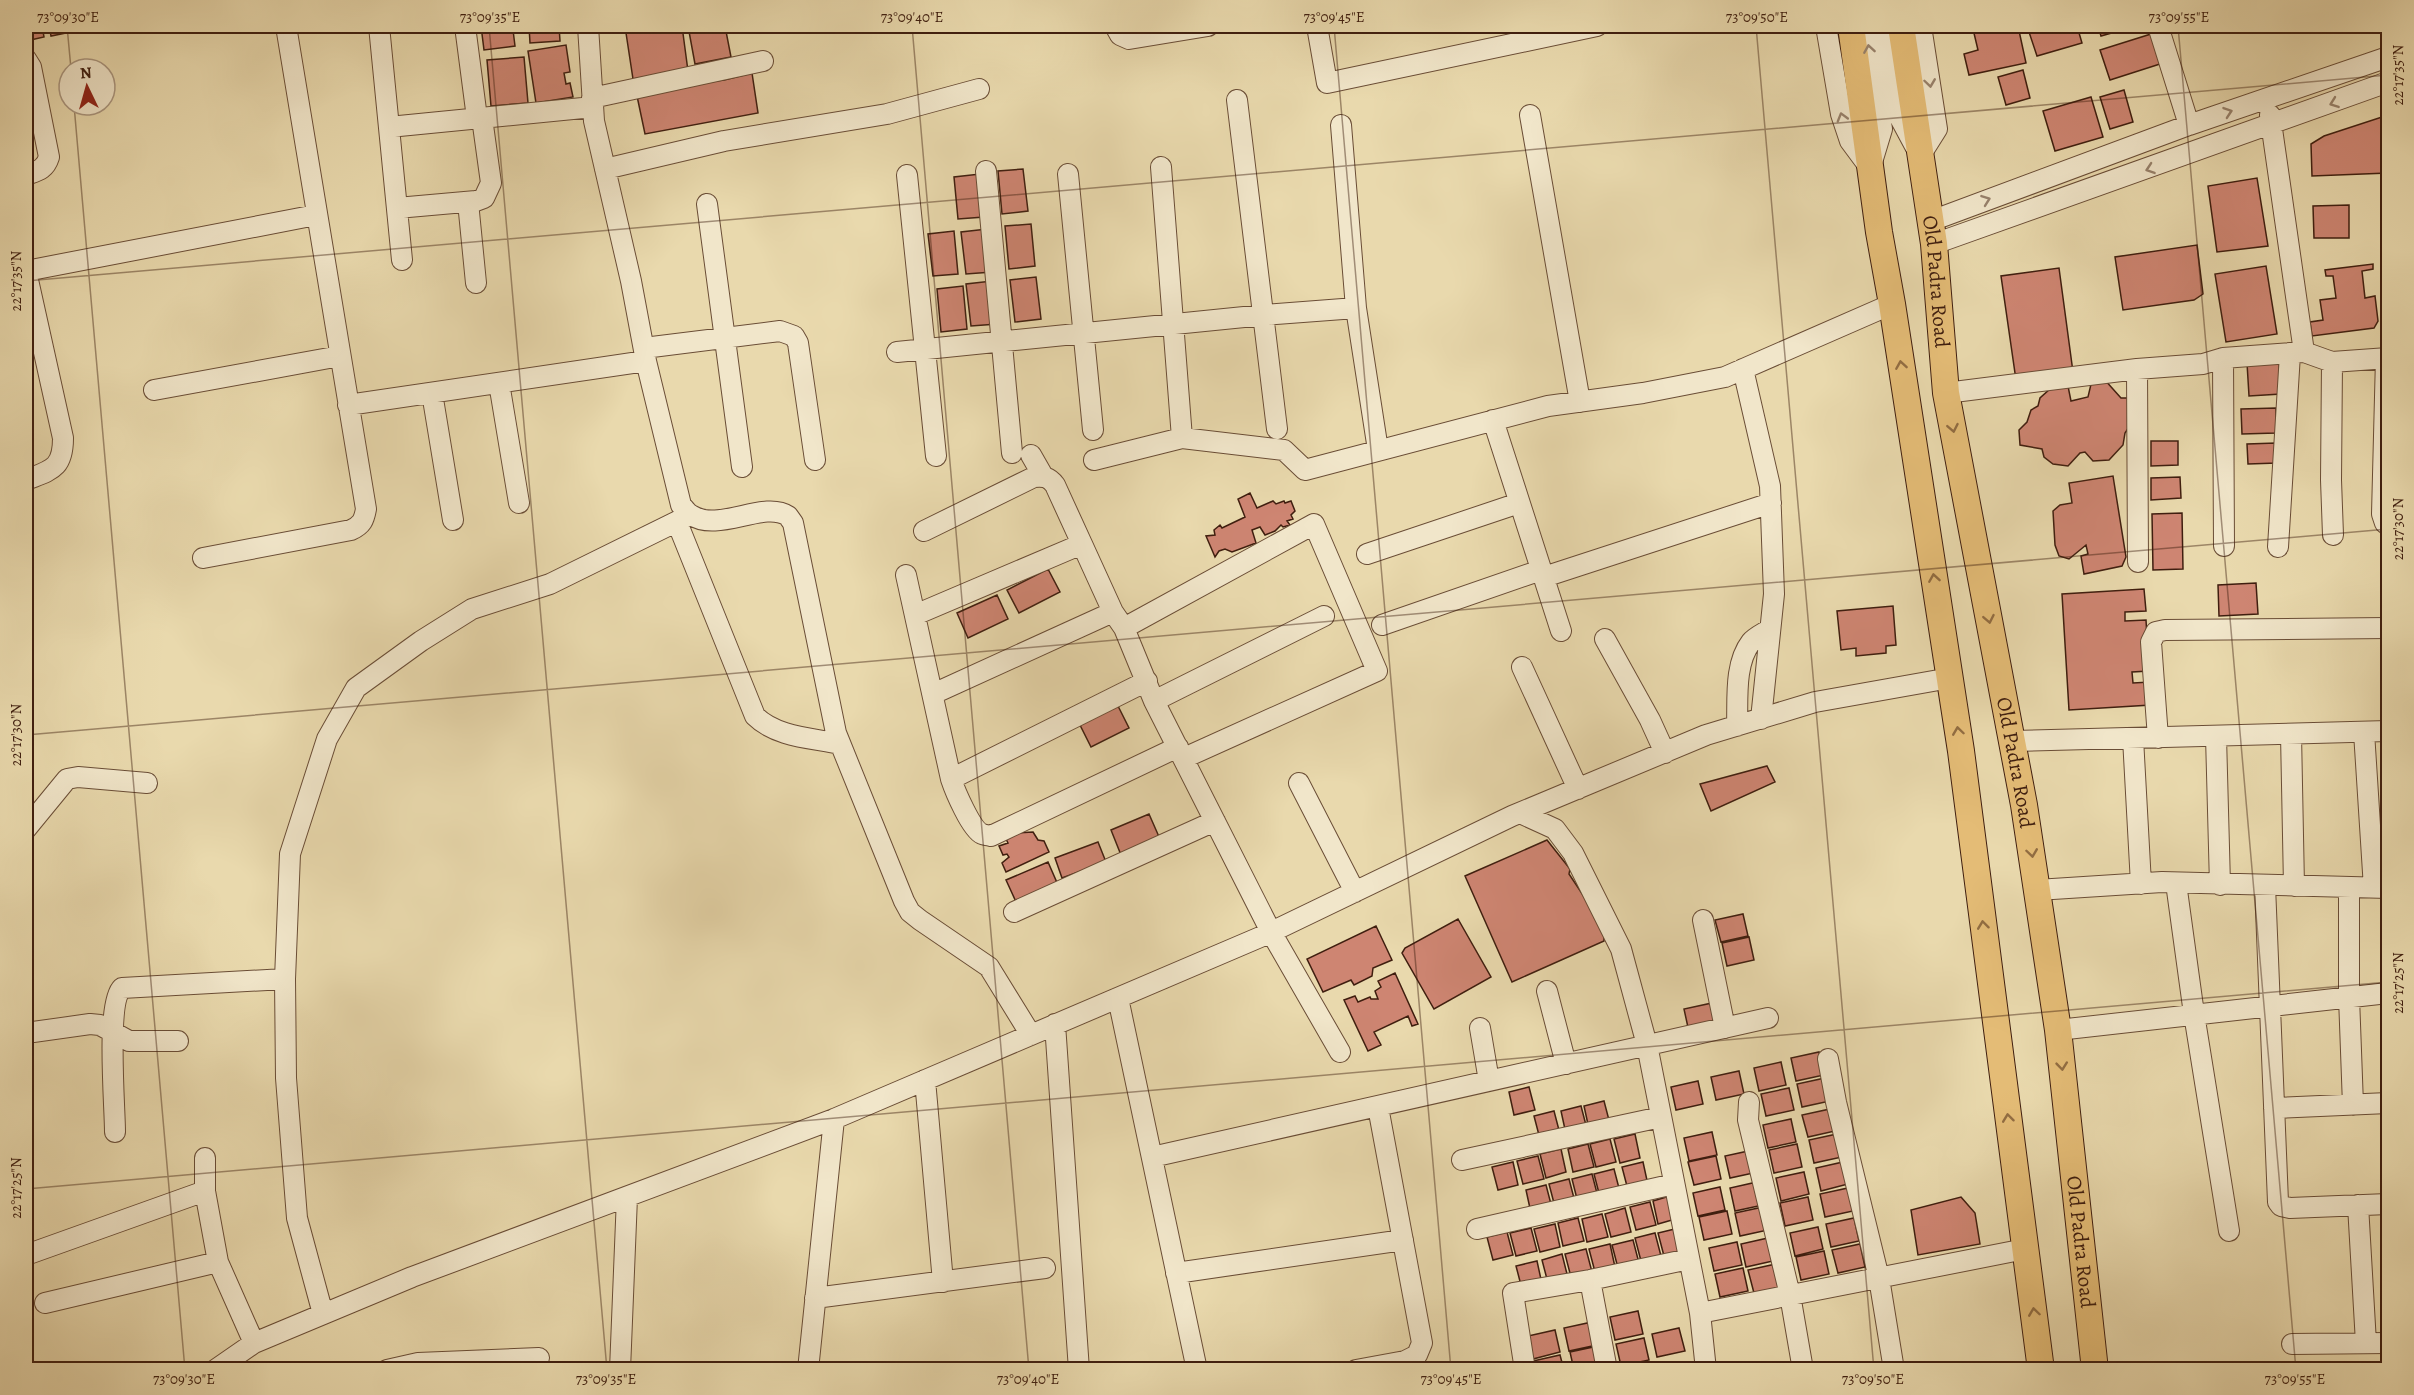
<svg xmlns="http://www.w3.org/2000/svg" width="2414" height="1395" viewBox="0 0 2414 1395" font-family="Alegreya,serif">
	<rect width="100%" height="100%" fill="#e9d9ad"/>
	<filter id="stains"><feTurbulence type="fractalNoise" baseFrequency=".00333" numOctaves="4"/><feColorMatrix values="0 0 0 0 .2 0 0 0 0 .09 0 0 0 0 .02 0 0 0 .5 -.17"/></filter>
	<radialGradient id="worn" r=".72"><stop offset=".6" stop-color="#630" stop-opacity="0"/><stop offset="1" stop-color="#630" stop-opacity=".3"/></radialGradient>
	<path fill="#ce8572" stroke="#3f1e0f" stroke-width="1.5" d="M 26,26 L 42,26 L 44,37 L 26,41 Z
		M 49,26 L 75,26 L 76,31 L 51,36 Z
		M 481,26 L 520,26 L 513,30 L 515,46 L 484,50 Z
		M 529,26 L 559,26 L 560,41 L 530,43 Z
		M 682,26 L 688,71 L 633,79 L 626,33 Z
		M 688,26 L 725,26 L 731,57 L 695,64 Z
		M 1987,26 L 2018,26 L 2026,63 L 1969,75 L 1964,54 L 1978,50 L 1973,29 Z
		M 2027,26 L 2077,26 L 2082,43 L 2037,56 Z
		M 2098,26 L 2136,26 L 2101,36 Z
		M 2151,34 L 2160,64 L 2110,80 L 2100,50 Z
		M 566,45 L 570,72 L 564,73 L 566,84 L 570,83 L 573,97 L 536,103 L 528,51 Z
		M 524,57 L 528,103 L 491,106 L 487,60 Z
		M 2023,70 L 2030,98 L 2006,105 L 1998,77 Z
		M 752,73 L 758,113 L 645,134 L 637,96 L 686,84 L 724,80 Z
		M 2124,90 L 2133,122 L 2110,129 L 2100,97 Z
		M 2091,97 L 2103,137 L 2055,151 L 2043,111 Z
		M 2388,115 L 2388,173 L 2312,176 L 2311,144 L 2324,136 Z
		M 1023,169 L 1028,211 L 1002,214 L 998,171 Z
		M 980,174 L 984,217 L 958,219 L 954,177 Z
		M 2257,178 L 2268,246 L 2217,252 L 2208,186 Z
		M 2349,205 L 2349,238 L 2314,238 L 2313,206 Z
		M 1031,224 L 1035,266 L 1009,269 L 1005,226 Z
		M 987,229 L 992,272 L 966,274 L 961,232 Z
		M 954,231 L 958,274 L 933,276 L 928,234 Z
		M 2197,245 L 2203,294 L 2194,300 L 2123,310 L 2115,257 Z
		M 2388,254 L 2388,292 L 2387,293 L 2383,257 Z
		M 2373,264 L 2373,269 L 2362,271 L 2365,298 L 2375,296 L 2378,321 L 2374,328 L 2312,336 L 2310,322 L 2323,320 L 2320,300 L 2336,298 L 2333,276 L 2326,276 L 2325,270 Z
		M 2266,266 L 2277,334 L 2226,342 L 2215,274 Z
		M 2059,268 L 2073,372 L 2016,380 L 2001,276 Z
		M 1036,277 L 1041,319 L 1015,322 L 1010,280 Z
		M 992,281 L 997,324 L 971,326 L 966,284 Z
		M 963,286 L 967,329 L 941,332 L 937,289 Z
		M 2279,361 L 2281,394 L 2249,396 L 2247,363 Z
		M 2104,379 L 2121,398 L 2128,398 L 2131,424 L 2125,433 L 2123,445 L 2109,460 L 2093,461 L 2085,452 L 2080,453 L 2068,466 L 2053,464 L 2044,457 L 2042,449 L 2020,445 L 2019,430 L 2027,422 L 2031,410 L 2038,406 L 2040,398 L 2050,389 L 2068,386 L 2071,401 L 2088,397 L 2092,380 Z
		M 2276,408 L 2276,433 L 2242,434 L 2241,409 Z
		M 2151,441 L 2178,441 L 2178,465 L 2151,466 Z
		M 2276,443 L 2277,463 L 2248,464 L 2247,444 Z
		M 2113,476 L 2126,557 L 2122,566 L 2084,574 L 2081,556 L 2088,554 L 2086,545 L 2069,559 L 2059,556 L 2055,545 L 2053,511 L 2060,505 L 2072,503 L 2069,483 Z
		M 2180,477 L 2181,498 L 2151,500 L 2151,478 Z
		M 1250,493 L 1257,508 L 1273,501 L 1276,504 L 1284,501 L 1285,503 L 1291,501 L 1295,511 L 1291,515 L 1293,519 L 1287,521 L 1290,525 L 1283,527 L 1281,525 L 1275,531 L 1265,535 L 1260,527 L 1252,530 L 1256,543 L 1232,552 L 1225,549 L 1219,551 L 1215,557 L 1206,536 L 1215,535 L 1214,530 L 1220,525 L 1222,528 L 1245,517 L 1238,499 Z
		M 2182,513 L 2183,569 L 2153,570 L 2152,514 Z
		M 1048,569 L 1060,592 L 1019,613 L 1007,590 Z
		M 2256,583 L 2258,614 L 2219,616 L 2218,585 Z
		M 2144,589 L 2146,611 L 2125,612 L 2125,621 L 2146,620 L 2149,671 L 2132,672 L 2133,683 L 2150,682 L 2151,705 L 2069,710 L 2062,594 Z
		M 997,595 L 1008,619 L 968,638 L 957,613 Z
		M 1893,606 L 1896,645 L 1886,646 L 1886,653 L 1856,656 L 1856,648 L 1841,650 L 1837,611 Z
		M 1117,704 L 1129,728 L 1091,747 L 1079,723 Z
		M 1767,766 L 1775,782 L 1711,811 L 1700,784 Z
		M 1149,814 L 1160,839 L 1121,855 L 1111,830 Z
		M 1033,832 L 1038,840 L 1044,841 L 1049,852 L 1006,872 L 1002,863 L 1009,857 L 1007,854 L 1003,855 L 999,846 L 1008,843 L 1005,837 L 1015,833 Z
		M 1547,840 L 1570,869 L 1569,874 L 1595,913 L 1594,917 L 1604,932 L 1604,941 L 1512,982 L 1465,876 Z
		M 1098,842 L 1106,862 L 1062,878 L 1055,858 Z
		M 1048,862 L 1058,885 L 1017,904 L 1006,880 Z
		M 1743,914 L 1748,936 L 1721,942 L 1715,920 Z
		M 1458,919 L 1491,977 L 1434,1009 L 1402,953 L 1405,948 Z
		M 1376,926 L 1392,960 L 1373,968 L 1372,976 L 1354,985 L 1351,980 L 1323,992 L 1307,959 Z
		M 1749,937 L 1754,960 L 1727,966 L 1722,943 Z
		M 1395,973 L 1418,1024 L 1412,1026 L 1408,1016 L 1374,1032 L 1381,1045 L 1368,1051 L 1344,1000 L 1355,996 L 1358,1002 L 1370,997 L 1371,999 L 1378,999 L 1375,991 L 1381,987 L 1378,981 Z
		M 1712,1003 L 1717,1026 L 1689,1032 L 1684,1009 Z
		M 1819,1052 L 1824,1075 L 1796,1081 L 1791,1058 Z
		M 1781,1062 L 1786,1085 L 1759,1091 L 1754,1068 Z
		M 1739,1071 L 1744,1094 L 1716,1100 L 1711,1077 Z
		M 1825,1078 L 1830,1101 L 1802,1107 L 1797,1084 Z
		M 1698,1081 L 1703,1104 L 1676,1110 L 1671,1087 Z
		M 1529,1087 L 1535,1110 L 1514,1115 L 1509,1092 Z
		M 1789,1088 L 1794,1110 L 1766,1116 L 1761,1094 Z
		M 1604,1101 L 1610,1124 L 1589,1129 L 1584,1106 Z
		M 1581,1106 L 1587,1129 L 1566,1134 L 1561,1111 Z
		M 1830,1109 L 1835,1131 L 1808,1137 L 1802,1115 Z
		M 1554,1111 L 1560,1134 L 1540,1139 L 1534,1116 Z
		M 1791,1119 L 1796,1142 L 1768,1148 L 1763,1125 Z
		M 1712,1132 L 1717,1155 L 1689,1161 L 1684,1138 Z
		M 1635,1134 L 1640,1158 L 1620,1163 L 1614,1139 Z
		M 1837,1134 L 1842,1157 L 1814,1163 L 1809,1140 Z
		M 1610,1139 L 1616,1162 L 1596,1167 L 1590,1144 Z
		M 1588,1144 L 1594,1167 L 1573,1172 L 1568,1149 Z
		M 1797,1144 L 1802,1167 L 1774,1173 L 1769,1150 Z
		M 1561,1149 L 1566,1172 L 1546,1178 L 1540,1154 Z
		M 1753,1150 L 1758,1172 L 1730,1178 L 1725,1156 Z
		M 1538,1156 L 1544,1179 L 1523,1184 L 1517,1161 Z
		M 1716,1156 L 1721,1179 L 1694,1185 L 1688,1162 Z
		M 1513,1162 L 1518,1185 L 1498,1190 L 1492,1167 Z
		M 1643,1162 L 1648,1185 L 1628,1190 L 1622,1167 Z
		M 1843,1162 L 1848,1184 L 1821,1191 L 1816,1168 Z
		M 1614,1169 L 1620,1192 L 1600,1197 L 1594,1174 Z
		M 1804,1172 L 1809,1194 L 1781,1201 L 1776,1178 Z
		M 1592,1174 L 1598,1197 L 1578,1203 L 1572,1179 Z
		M 1569,1179 L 1575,1202 L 1555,1207 L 1549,1184 Z
		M 1757,1182 L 1763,1205 L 1735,1211 L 1730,1188 Z
		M 1546,1185 L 1552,1208 L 1531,1213 L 1526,1190 Z
		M 1720,1187 L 1725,1210 L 1698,1216 L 1693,1193 Z
		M 1848,1188 L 1853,1211 L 1825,1217 L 1820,1194 Z
		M 1673,1195 L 1679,1218 L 1658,1224 L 1653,1201 Z
		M 1808,1197 L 1813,1220 L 1785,1226 L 1780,1203 Z
		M 1961,1197 L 1975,1213 L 1980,1244 L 1918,1255 L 1911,1210 Z
		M 1650,1202 L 1656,1225 L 1636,1230 L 1630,1207 Z
		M 1763,1207 L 1768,1230 L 1740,1236 L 1735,1213 Z
		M 1625,1208 L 1631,1232 L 1611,1237 L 1605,1214 Z
		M 1727,1211 L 1732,1234 L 1704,1240 L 1699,1217 Z
		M 1602,1214 L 1608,1237 L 1587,1242 L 1582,1219 Z
		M 1578,1218 L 1584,1241 L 1563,1246 L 1558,1223 Z
		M 1854,1218 L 1859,1241 L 1831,1247 L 1826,1224 Z
		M 1555,1224 L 1560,1247 L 1540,1252 L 1534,1229 Z
		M 1818,1227 L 1823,1249 L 1795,1256 L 1790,1233 Z
		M 1531,1228 L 1537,1251 L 1516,1256 L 1510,1233 Z
		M 1679,1228 L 1684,1251 L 1664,1256 L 1658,1233 Z
		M 1507,1232 L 1513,1255 L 1493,1260 L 1487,1237 Z
		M 1655,1233 L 1661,1256 L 1641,1261 L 1635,1238 Z
		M 1768,1238 L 1773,1261 L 1746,1267 L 1741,1244 Z
		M 1633,1240 L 1639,1263 L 1618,1268 L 1612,1245 Z
		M 1737,1242 L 1742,1265 L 1714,1271 L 1709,1248 Z
		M 1610,1244 L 1615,1267 L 1595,1272 L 1589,1249 Z
		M 1860,1244 L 1865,1267 L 1838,1273 L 1832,1250 Z
		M 1586,1249 L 1592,1272 L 1571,1277 L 1565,1254 Z
		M 1824,1251 L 1829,1274 L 1801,1280 L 1796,1257 Z
		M 1562,1254 L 1568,1278 L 1548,1283 L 1542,1260 Z
		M 1537,1261 L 1542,1284 L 1522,1289 L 1516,1266 Z
		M 1776,1264 L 1781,1287 L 1754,1293 L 1748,1270 Z
		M 1743,1268 L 1748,1291 L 1720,1297 L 1715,1274 Z
		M 1638,1311 L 1643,1334 L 1615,1340 L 1610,1317 Z
		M 1592,1322 L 1597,1345 L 1569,1351 L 1564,1328 Z
		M 1679,1328 L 1685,1351 L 1657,1357 L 1652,1334 Z
		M 1555,1330 L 1560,1352 L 1533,1359 L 1528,1336 Z
		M 1644,1338 L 1649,1360 L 1621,1366 L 1616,1344 Z
		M 1598,1346 L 1603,1369 L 1574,1370 L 1570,1352 Z
		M 1560,1355 L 1564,1370 L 1535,1370 L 1533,1361 Z"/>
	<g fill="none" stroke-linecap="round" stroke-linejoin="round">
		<g stroke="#6a4d36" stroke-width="22">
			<path id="minor" d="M 379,26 L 402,260
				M 465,26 L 477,118
				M 588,26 L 594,121 L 631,281 L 646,361 L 681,505 C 684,508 687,513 691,515 C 718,533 764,500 788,516 L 793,523 L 836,733 L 904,901 L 910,912 L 920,920 L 989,967 L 1031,1035
				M 1115,26 L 1120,35 L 1129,39 L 1208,26
				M 1317,26 L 1327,83 L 1597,26
				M 1826,26 L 1841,114 L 1850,141 L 1870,168
				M 1866,26 L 1882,129 L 1872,162
				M 1883,26 L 1900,118 L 1915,146
				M 2158,26 L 2189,125
				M 26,59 L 31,67 L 49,157 C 45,170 37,171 26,175
				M 592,98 L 763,61
				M 1237,100 L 1277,429
				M 1530,115 L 1580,402
				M 2270,115 L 2304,352
				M 1341,125 L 1356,308
				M 389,127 L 593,107
				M 1920,156 L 1937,129 L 1921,26
				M 1161,167 L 1182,438
				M 605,169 L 724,141 L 887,114 L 979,89
				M 986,171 L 1012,453
				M 1068,174 L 1093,430
				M 907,175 L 936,456
				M 468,202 L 476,283
				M 707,204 L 742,467
				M 397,208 L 476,201 L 484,198 L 491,183 L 482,118
				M 1931,221 L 2189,125 L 2388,57
				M 1934,244 L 2388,82
				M 26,271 L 316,215
				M 644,348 L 780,331 L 794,336 L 798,343 L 815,460
				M 897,352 L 1264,315 L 1356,308 L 1378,450
				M 2223,358 L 2224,546
				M 2386,358 L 2382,514 L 2385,523 L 2388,525
				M 2332,362 L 2331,480 L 2333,535
				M 1743,369 L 1770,486 L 1774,594 L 1761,719
				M 2137,369 L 2138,562
				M 499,383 L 519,503
				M 154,390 L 340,356
				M 432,393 L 453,520
				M 1946,393 L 2137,369 L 2203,364 L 2223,358 L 2304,352 L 2332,362 L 2388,358
				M 348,405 L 646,361
				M 1493,420 L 1561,631
				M 1031,455 L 1043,476
				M 1094,460 L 1182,438 L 1284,450 L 1305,470 L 1548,406 L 1643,393 L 1725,377 L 1892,304
				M 26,480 C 51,470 63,469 63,438 L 26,271
				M 677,522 L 755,716 C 776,737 812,738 840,744
				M 924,531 L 1034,477 C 1044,476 1049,477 1055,485 L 1082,544
				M 2278,547 L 2290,354
				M 1367,554 L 1519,503
				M 203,558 L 351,530 C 362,525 364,520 366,509 L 286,26
				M 906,575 L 951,779 C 955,791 971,829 982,834 C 984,835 988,835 991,836 L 1178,747
				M 1544,577 L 1771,503
				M 915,615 L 1082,544 L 1113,612 L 1124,628 L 1154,701 L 1271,932 L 1340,1052
				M 1382,625 L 1541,570
				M 1124,628 L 1314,524 L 1377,671 L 1184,758
				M 1605,639 L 1650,720 L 1665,753
				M 1522,667 L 1578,789
				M 933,694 L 1113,612
				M 1154,701 L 1324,616
				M 1737,726 C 1738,700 1734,664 1751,642 C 1755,637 1764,633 1770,629
				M 2364,732 L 2374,888
				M 2291,734 L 2294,886
				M 2216,736 L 2220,885
				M 2133,738 L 2141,884
				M 2158,738 L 2151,642 L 2156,632 L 2165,630 L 2388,628
				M 2012,741 L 2388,731
				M 951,779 L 1147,681
				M 1299,783 L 1355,892
				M 1520,813 L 1555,829 L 1573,853 L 1621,949 L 1647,1045 L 1700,1313 L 2025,1249
				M 26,829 L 67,779 L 78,777 L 147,783
				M 2176,883 L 2194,1014 L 2229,1231
				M 2265,886 L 2278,1202 L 2281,1206 L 2290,1208 L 2388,1204
				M 2349,887 L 2349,997 L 2353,1105
				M 2037,890 L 2162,882 L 2388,888
				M 1014,912 L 1215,821
				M 1703,920 L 1725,1028
				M 1547,991 L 1566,1064
				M 1118,998 L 1197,1370
				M 1055,1024 L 1079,1370
				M 1480,1028 L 1489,1081
				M 2058,1030 L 2388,993
				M 26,1033 L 90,1024 L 100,1025 L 129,1041 L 178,1041
				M 1828,1059 L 1836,1102 L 1879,1278 L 1894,1370
				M 925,1080 L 943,1282
				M 1749,1102 L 1748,1120 L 1790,1295 L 1803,1370
				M 2274,1108 L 2388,1103
				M 115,1132 C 115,1106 106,1003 122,988 L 285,979
				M 1152,1157 L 1768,1018
				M 205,1158 L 205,1191 L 218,1262 L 254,1343
				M 1462,1160 L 1661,1117
				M 2358,1205 L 2366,1343
				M 1477,1229 L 1674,1184
				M 26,1255 L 205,1191
				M 1176,1273 L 1403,1240
				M 1590,1280 L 1607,1370
				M 815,1298 L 1045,1268
				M 45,1303 L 218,1262
				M 1700,1313 L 1706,1370
				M 323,1314 L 297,1218 L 286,1078 L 285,979 L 290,854 L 327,739 L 356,688 L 421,641 L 472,609 L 550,584 L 690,515
				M 2292,1344 L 2388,1343
				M 215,1370 L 254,1343 L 412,1277 L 834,1119 L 1265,935 L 1512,816 L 1706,735 L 1815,702 L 1950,678
				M 387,1370 L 418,1363 L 539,1358
				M 620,1370 L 627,1197
				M 808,1370 L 834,1119
				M 1356,1370 L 1405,1361 L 1417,1355 L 1422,1343 L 1378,1107
				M 1525,1370 L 1513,1293 L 1590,1280 L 1689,1259"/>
		</g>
		<g stroke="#3f1e0f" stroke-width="28">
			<g id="major">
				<path d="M 1851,26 L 1879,232 L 1892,304 L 1961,751 L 2041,1370"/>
				<path id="s1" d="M 1901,26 L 1934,244 L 1946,393 L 2024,805 L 2058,1030 L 2095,1370"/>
			</g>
		</g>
		<use href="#minor" stroke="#f1e6ca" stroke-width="20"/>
		<use href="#major" stroke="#e4bc76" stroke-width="26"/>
	</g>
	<defs><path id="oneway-chevron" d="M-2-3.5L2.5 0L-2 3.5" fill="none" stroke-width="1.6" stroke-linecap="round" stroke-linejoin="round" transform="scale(1.5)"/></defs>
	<g stroke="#98826c">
		<use href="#oneway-chevron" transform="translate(1869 49) rotate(-99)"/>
		<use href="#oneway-chevron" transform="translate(1930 83) rotate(82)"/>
		<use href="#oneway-chevron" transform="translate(2334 103) rotate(160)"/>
		<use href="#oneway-chevron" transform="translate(2228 112) rotate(-19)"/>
		<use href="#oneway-chevron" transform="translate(1842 117) rotate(-106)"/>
		<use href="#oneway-chevron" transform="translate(2150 169) rotate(161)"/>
		<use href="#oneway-chevron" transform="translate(1986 200) rotate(-20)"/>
	</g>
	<g stroke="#926d42">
		<use href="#oneway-chevron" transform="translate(1901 365) rotate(-99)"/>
		<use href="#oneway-chevron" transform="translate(1953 428) rotate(79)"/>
		<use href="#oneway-chevron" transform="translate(1934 578) rotate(-99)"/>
		<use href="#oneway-chevron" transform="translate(1989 619) rotate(79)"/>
		<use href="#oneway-chevron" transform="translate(1958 731) rotate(-98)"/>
		<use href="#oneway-chevron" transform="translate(2032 853) rotate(82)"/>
		<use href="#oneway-chevron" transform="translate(1983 925) rotate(-97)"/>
		<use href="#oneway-chevron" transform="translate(2062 1066) rotate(84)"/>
		<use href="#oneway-chevron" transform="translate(2008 1118) rotate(-97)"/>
		<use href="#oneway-chevron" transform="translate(2034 1312) rotate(-98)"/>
	</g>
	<path fill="none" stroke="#3f1e0f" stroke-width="1.5" stroke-opacity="0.45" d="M 67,26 L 71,69M 489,26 L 607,1370M 912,26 L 1029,1370M 1334,26 L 1451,1370M 1756,26 L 1874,1370M 2178,26 L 2296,1370M 74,105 L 185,1370M 26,281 L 2388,75M 26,735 L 2388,529M 26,1189 L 2388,982"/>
	<g text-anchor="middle" stroke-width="4.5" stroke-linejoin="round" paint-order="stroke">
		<g font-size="21" fill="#3f1e0f" stroke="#f1e6ca">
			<text dy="7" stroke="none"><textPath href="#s1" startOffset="258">Old Padra Road</textPath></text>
			<text dy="7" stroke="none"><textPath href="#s1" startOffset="746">Old Padra Road</textPath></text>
			<text dy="7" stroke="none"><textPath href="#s1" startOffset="1230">Old Padra Road</textPath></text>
		</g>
	</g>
	<rect width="2414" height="1395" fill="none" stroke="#e9d9ad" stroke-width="66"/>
	<g transform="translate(87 87) rotate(355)"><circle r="28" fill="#f1e6ca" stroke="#aa967f" stroke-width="1.5"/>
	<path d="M0-4.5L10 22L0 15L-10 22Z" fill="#8f2418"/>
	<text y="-9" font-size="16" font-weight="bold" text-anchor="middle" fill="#3f1e0f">N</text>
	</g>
	<rect x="33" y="33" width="2348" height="1329" fill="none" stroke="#3f1e0f" stroke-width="2"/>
	<g font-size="15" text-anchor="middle" fill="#3f1e0f">
		<text x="68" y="22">73°09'30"E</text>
		<text x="490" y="22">73°09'35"E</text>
		<text x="912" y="22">73°09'40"E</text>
		<text x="1334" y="22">73°09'45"E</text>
		<text x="1757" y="22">73°09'50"E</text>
		<text x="2179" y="22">73°09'55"E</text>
		<text transform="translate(2398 75) rotate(-90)" y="5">22°17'35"N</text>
		<text transform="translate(16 281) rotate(-90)" y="5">22°17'35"N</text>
		<text transform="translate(2398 529) rotate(-90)" y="5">22°17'30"N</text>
		<text transform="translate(16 735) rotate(-90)" y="5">22°17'30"N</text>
		<text transform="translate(2398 983) rotate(-90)" y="5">22°17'25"N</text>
		<text transform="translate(16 1188) rotate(-90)" y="5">22°17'25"N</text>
		<text x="184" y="1384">73°09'30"E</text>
		<text x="606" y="1384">73°09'35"E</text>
		<text x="1028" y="1384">73°09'40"E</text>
		<text x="1451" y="1384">73°09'45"E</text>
		<text x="1873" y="1384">73°09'50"E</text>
		<text x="2295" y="1384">73°09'55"E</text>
	</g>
	<rect width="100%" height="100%" filter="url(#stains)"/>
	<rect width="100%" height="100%" fill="url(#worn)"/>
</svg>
